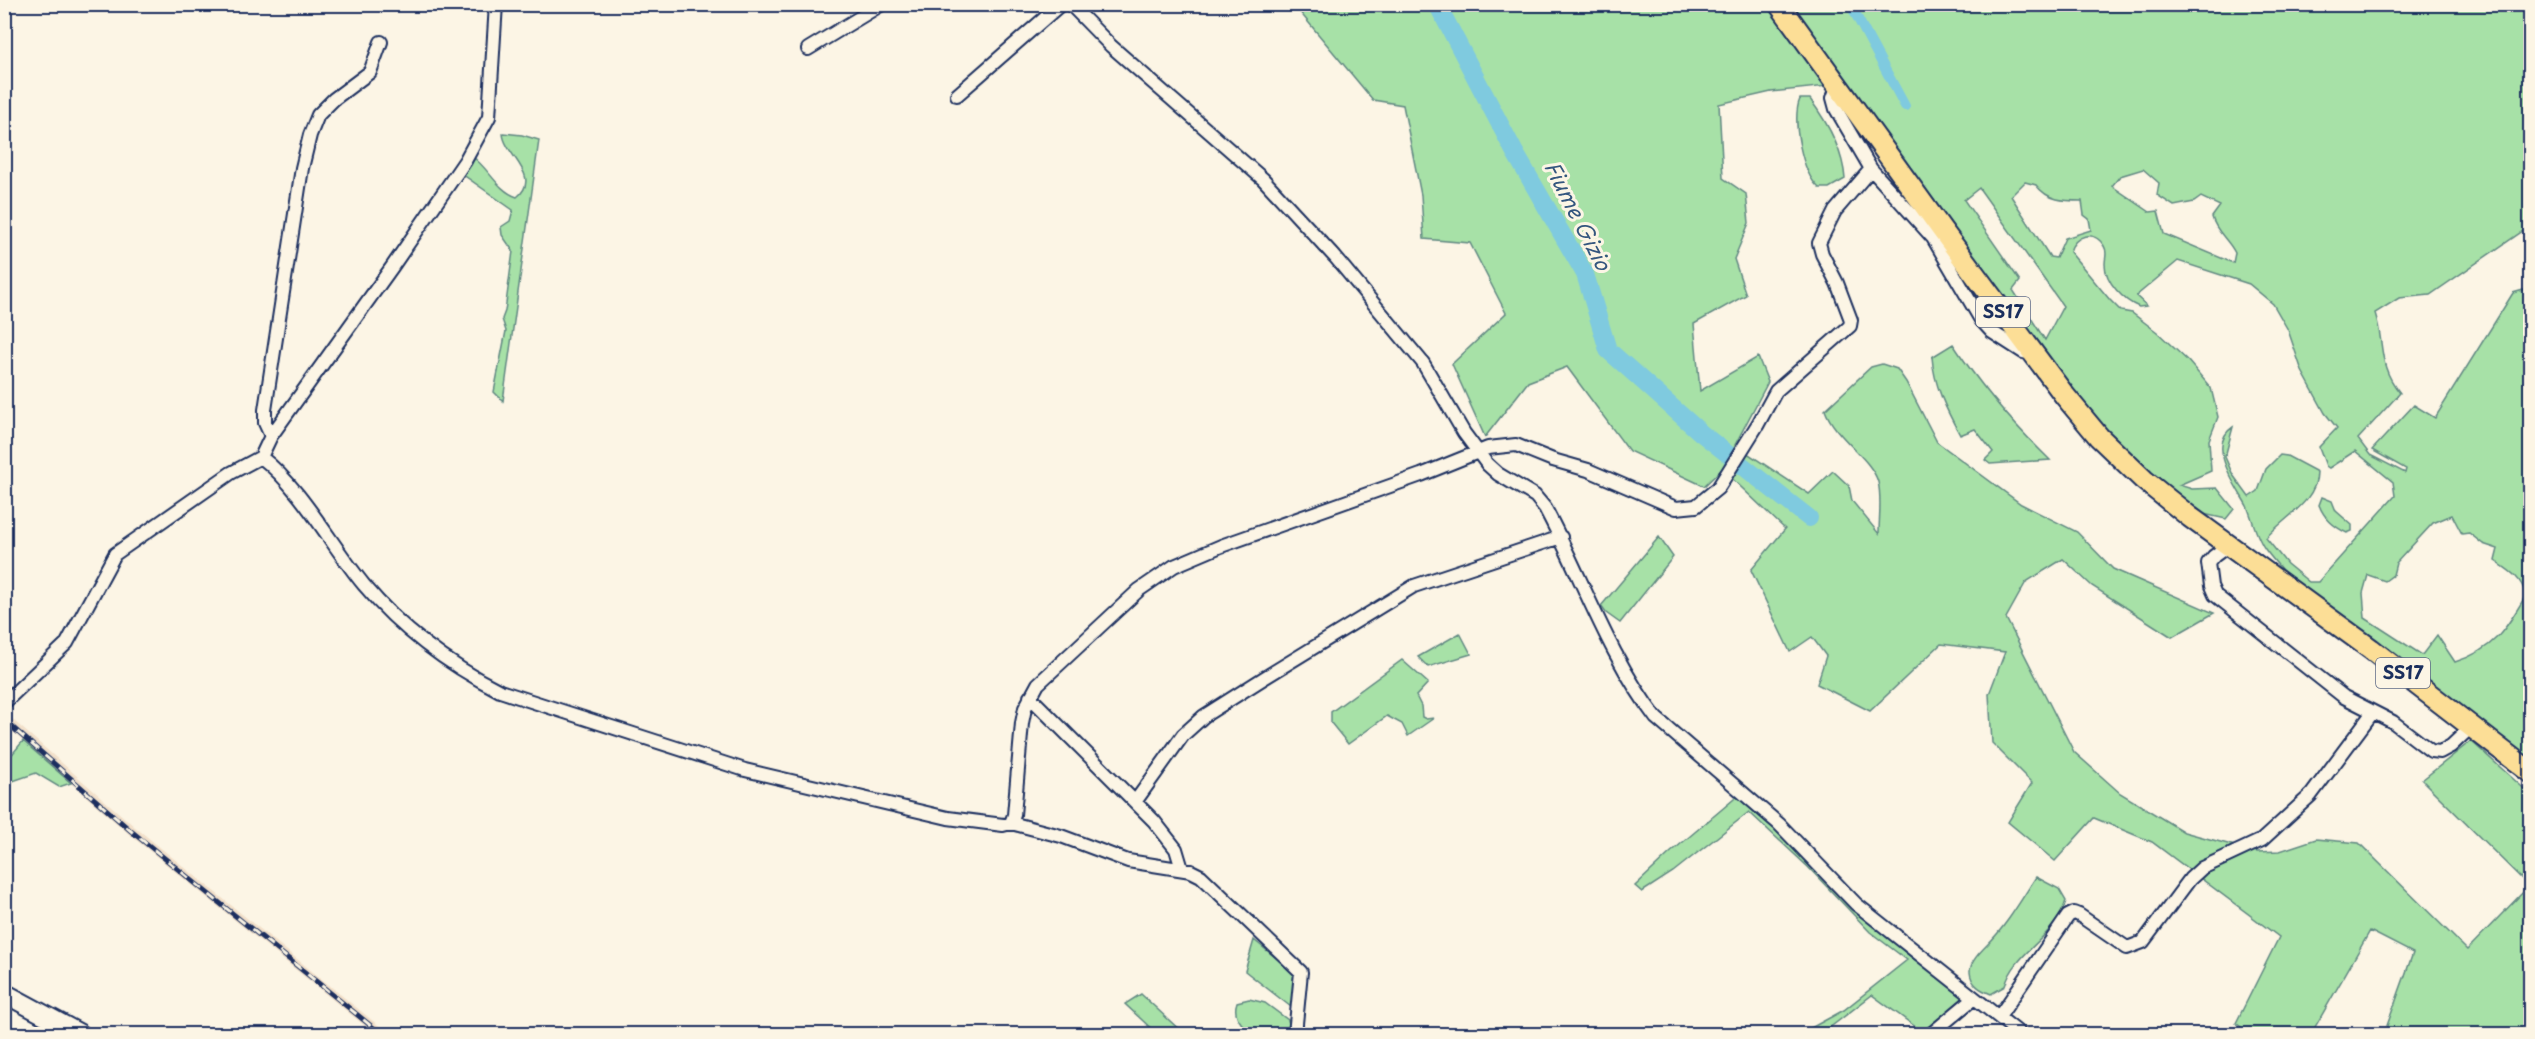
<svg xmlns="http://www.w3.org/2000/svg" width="2535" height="1039" viewBox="0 0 2535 1039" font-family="'Playpen Sans',sans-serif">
	<rect width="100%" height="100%" fill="#fcf5e5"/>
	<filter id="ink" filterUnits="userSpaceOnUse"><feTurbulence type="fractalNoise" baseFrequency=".0167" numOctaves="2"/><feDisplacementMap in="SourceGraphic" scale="12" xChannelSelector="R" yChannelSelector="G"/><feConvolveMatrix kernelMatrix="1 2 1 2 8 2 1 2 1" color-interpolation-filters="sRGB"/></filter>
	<g filter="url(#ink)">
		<path fill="#f2e0ca" d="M 5,713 L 135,827 L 389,1034 L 375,1034 L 129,834 L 5,725 Z"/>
		<path fill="#a7e1a7" stroke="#618882" stroke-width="1.5" fill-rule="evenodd" d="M 1294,5 L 1768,5 L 1828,86 L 1771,92 L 1719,104 L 1723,178 L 1746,194 L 1749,223 L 1734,259 L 1746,295 L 1694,324 L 1700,391 L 1758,357 L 1768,382 L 1735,445 L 1809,494 L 1833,471 L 1849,486 L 1852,501 L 1879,534 C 1879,518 1882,497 1878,482 C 1872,459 1835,438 1825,410 L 1871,367 L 1882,364 L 1897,369 L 1906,382 L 1937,442 L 2021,504 L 2077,532 L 2113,569 L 2214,613 L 2172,637 L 2092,586 L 2063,559 L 2026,582 L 2006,618 L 2074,752 L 2120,793 L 2184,832 L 2257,852 L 2280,851 L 2316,839 L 2359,843 L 2467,950 L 2529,886 L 2422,780 L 2471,741 L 2530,794 L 2530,1034 L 2384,1034 L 2413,953 L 2370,931 L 2311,1034 L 2250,1034 L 2236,1023 L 2279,937 L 2152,842 L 2094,818 L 2055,861 L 2008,822 L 2032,783 L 1992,743 L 1989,694 L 2005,652 L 1941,644 L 1870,711 L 1817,684 L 1826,656 L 1812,637 L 1790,652 L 1751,570 L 1785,529 L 1722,469 L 1704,486 L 1629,451 L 1567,367 L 1528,382 L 1485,437 L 1452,364 L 1506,313 L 1470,243 L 1424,239 L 1421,195 L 1403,105 L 1373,100 Z
			M 1791,5 L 2530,5 L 2530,226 L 2430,295 L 2399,298 L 2375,313 C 2385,344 2377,365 2400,393 L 2358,439 L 2370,455 L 2405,473 L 2406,469 L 2372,450 L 2414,405 L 2435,418 L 2513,293 L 2530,288 L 2530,770 L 2288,578 C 2281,568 2272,559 2265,549 C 2256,537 2253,520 2247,506 C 2237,487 2205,445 2233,427 L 2225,457 L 2233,475 L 2249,497 L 2258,491 L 2266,469 L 2280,455 L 2287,456 L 2317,472 C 2317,502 2283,518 2266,538 L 2287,564 L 2309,582 L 2318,582 L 2395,496 L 2393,482 L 2355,451 L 2329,468 L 2326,466 L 2319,447 L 2337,428 L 2325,413 L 2302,371 L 2288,330 L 2273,304 L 2249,284 L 2178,261 L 2136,296 L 2147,306 L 2139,307 C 2124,301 2105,282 2105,264 C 2105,257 2108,252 2104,246 C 2094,229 2074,235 2070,252 L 2110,300 L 2121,311 L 2132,313 L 2157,332 L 2188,361 L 2211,388 L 2218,417 L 2209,440 L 2211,471 L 2179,485 L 2192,489 L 2217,488 L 2234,509 L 2226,519 L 2199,513 L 2136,462 L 2111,438 L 2083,405 L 1926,190 L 1906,166 ZM 2143,169 L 2159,183 L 2157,195 L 2174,206 L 2194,202 L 2201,197 L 2220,206 L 2212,217 C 2216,232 2228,239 2235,253 L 2233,263 L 2164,234 L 2158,211 L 2150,212 L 2112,186 L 2120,176 ZM 2025,182 L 2036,185 C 2048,201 2064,201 2082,201 L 2084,215 L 2089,219 L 2091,230 L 2065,238 L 2056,258 L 2050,257 L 2011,196 ZM 1979,188 L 2063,306 L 2045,340 L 2013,290 L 2020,281 L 1964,200 ZM 2452,515 L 2462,534 L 2469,533 L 2483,544 L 2498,549 L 2495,561 C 2510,571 2521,577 2526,595 C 2506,629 2494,650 2455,662 L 2437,635 L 2422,655 L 2365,618 L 2363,593 L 2368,575 L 2385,581 L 2393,575 L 2396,563 L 2433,523 Z
			M 1800,99 L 1810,99 C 1827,122 1843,150 1845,179 L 1829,188 L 1819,188 C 1802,173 1791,119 1800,99 Z
			M 503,133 L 522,135 L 539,140 L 503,401 L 494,392 L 506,331 L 502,319 L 505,311 L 513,251 L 502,235 L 501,227 L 510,221 L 513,210 L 462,174 L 473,157 C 489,169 498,191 517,197 C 543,176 504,155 503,133 Z
			M 1953,344 C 1981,387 2013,424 2050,460 L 1990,464 L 1985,460 L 1993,452 L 1975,429 L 1960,435 C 1947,411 1934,386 1932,357 Z
			M 2322,497 L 2332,501 L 2336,511 L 2352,525 L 2352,531 L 2347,533 C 2334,527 2324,518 2319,505 Z
			M 1659,537 L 1673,557 L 1620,623 L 1606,613 L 1601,606 Z
			M 1460,633 L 1471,654 L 1428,667 L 1418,657 Z
			M 1402,660 L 1428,683 L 1416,696 L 1421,706 L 1422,717 L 1426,719 L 1434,718 L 1408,736 L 1402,724 L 1387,716 L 1348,744 L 1331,723 L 1331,712 Z
			M 23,741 L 71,783 L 59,787 L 36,773 L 13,781 L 5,778 L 5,755 L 9,758 Z
			M 1740,794 L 1873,925 L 1911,957 L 1967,997 L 1924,1033 L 1872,995 L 1828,1029 L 1834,1034 L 1800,1034 L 1844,1010 L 1907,960 L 1870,932 L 1808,867 L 1749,812 L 1673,872 L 1642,892 L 1635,886 L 1670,853 Z
			M 2036,877 L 2059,889 L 2066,901 C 2055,938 2015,951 2005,986 L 1991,994 C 1981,990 1971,985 1970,972 C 1970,962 1980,952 1987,945 C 2007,925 2021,900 2036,877 Z
			M 1254,940 L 1297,975 L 1291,1007 L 1245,971 Z
			M 1141,994 L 1184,1034 L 1157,1034 L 1125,1004 Z
			M 1249,999 L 1265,1003 L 1288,1020 L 1292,1034 L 1250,1034 C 1242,1024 1232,1016 1237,1002 Z"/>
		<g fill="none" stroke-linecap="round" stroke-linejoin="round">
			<path stroke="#7fcadf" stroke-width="10" d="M 1850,4 L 1905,106"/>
			<path stroke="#7fcadf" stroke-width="18" d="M 1437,4 L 1514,151 L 1585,274 L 1608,350 L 1701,433 L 1809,518"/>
			<g stroke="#1b2f5e" stroke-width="16">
				<path id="minor" d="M 1070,4 L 1111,46 L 1263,179 L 1335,257 L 1423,363 L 1464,433 L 1487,464 L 1498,474 L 1535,496 L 1545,508 C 1582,577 1608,655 1656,718 L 1779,824 L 1856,904 L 2020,1034
					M 808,49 L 882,4
					M 1837,87 L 1833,98 L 1836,109 L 1871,169 L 1933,238 L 1981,320 L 1992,332 L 2023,352 L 2034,354
					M 957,95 L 1061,4
					M 271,436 L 265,423 L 265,410 L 302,168 L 310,135 L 318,115 L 334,99 L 370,72 L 381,42
					M 261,457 L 271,436 L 392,267 L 465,161 L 489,117 L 496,4
					M 2229,545 L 2214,556 L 2208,563 L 2211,586 L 2215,595 L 2344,697 L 2393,722 L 2431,751 L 2440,752 L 2451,746 L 2471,727
					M 1030,697 L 1154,821 L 1176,849 L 1182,869
					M 4,703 L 67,643 L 115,554 L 231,473 L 261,457 C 302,489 331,545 364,585 C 401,629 449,665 500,691 L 745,770 L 948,818 L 1003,825 L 1011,823 L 1061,836 L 1128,861 L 1191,871 L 1201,876 L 1301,972 L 1295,1034
					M 1135,802 L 1183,735 L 1204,716 L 1264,678 L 1414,586 L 1561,537
					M 1011,823 L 1014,815 L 1022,723 L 1025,708 L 1038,684 L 1139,590 L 1174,566 L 1221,546 L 1421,475 L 1488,448 L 1516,445 L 1553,460 L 1588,470 L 1676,508 L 1696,506 L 1718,488 L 1758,424 L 1776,391 L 1850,326 L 1851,320 L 1837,283 L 1822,254 L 1819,243 L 1835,211 L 1871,169
					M 1999,1017 L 2068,916 L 2074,913 L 2079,915 L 2127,948 L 2143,942 L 2190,879 L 2202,868 L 2262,840 L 2311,795 L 2373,712
					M 1931,1034 L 1974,998"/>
			</g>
			<g stroke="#1b2f5e" stroke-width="22">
				<path id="secondary" d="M 4,993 L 80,1034"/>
			</g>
			<g stroke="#1b2f5e" stroke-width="24">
				<path id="primary" d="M 1779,4 L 1942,230 L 2065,396 L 2099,437 L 2144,480 L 2190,517 L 2371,649 L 2530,772"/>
			</g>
			<use href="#minor" stroke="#fcf5e5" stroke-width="12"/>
			<use href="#secondary" stroke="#fcf5e5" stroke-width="18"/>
			<use href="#primary" stroke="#fcde96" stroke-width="20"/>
			<g stroke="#1b2f5e" stroke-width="5">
				<path id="rail" d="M 4,720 L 131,831 L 381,1034"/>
			</g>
			<use href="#rail" stroke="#fcf5e5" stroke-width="3" stroke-dasharray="9" stroke-linecap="butt"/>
		</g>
	</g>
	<g text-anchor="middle" stroke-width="6" stroke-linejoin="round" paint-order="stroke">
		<g fill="#fcf5e5" stroke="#5e6a86" stroke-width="1.5">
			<rect x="1976" y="297" width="54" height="30" rx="4.5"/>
			<rect x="2376" y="658" width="54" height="30" rx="4.5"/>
		</g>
		<g font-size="18" font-weight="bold" fill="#1b2f5e">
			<text x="2003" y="318">SS17</text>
			<text x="2403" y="679">SS17</text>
		</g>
		<g font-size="21" font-style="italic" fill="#34567e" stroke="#fcf5e5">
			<text transform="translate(1577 216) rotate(63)" y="7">Fiume Gizio</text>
		</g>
	</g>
	<rect width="2535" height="1039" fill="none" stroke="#fcf5e5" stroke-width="24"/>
	<rect x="12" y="12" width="2511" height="1015" fill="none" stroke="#1b2f5e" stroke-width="2" filter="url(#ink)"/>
</svg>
